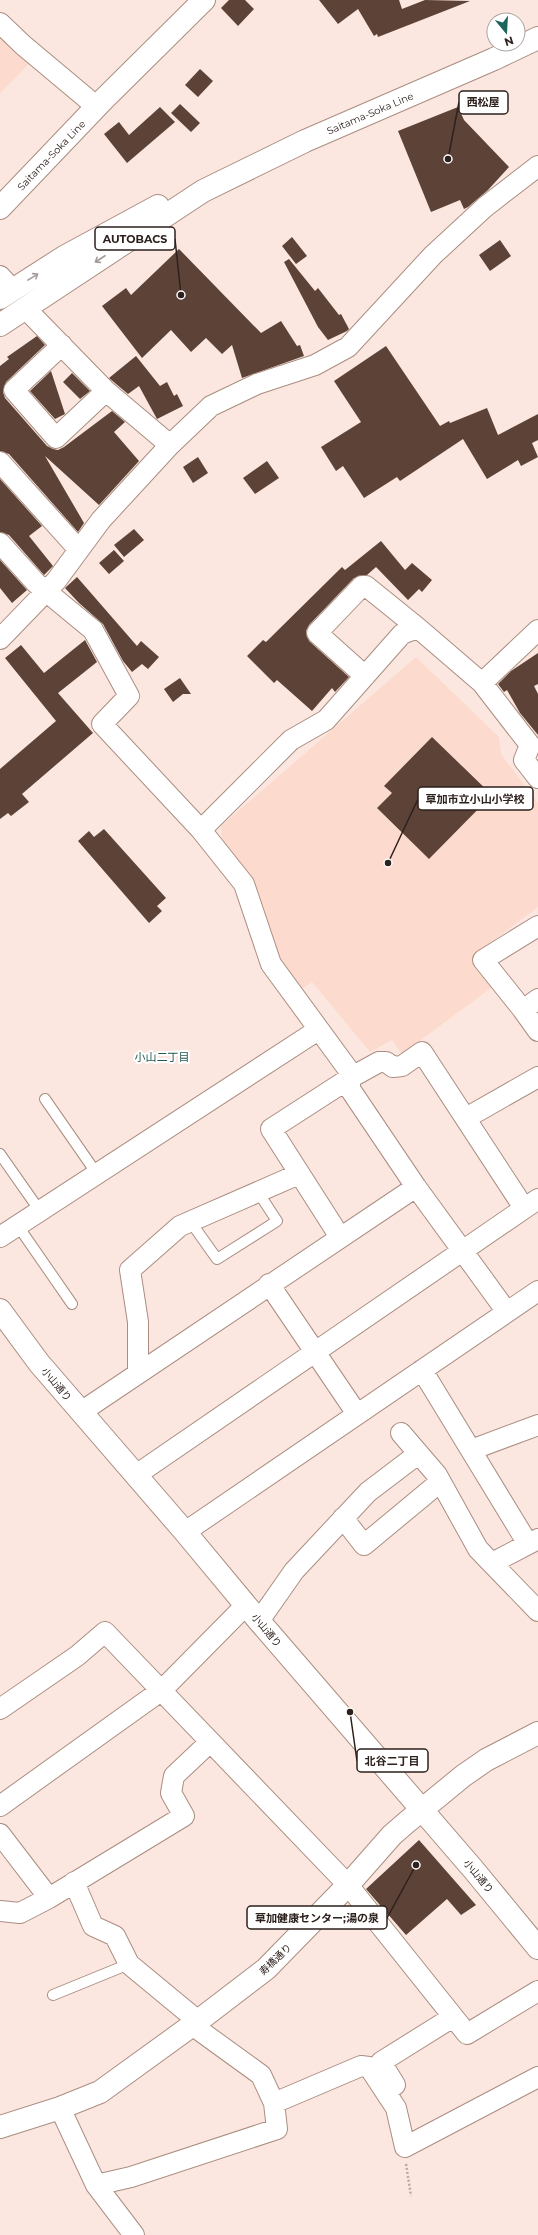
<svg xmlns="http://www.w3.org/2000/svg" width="538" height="2235" viewBox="0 0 538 2235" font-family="Montserrat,'Noto Sans JP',sans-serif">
	<rect width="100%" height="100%" fill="#fbe7df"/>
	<path fill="#fcdbce" d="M 0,30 L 33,60 L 0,93 Z
		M 416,657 L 499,737 L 501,754 L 538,803 L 538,907 L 473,956 L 495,985 L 402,1054 L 392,1040 L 370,1052 L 312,982 L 297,992 L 281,967 L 222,841 L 221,826 Z"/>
	<path fill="#5c4237" d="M 229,0 L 245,0 L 254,9 L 238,26 L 221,8 Z
		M 319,0 L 399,0 L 402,9 L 425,0 L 470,1 L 378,37 L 377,34 L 374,36 L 358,9 L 338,24 Z
		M 200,69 L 213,81 L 198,97 L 185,85 Z
		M 180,104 L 200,123 L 191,132 L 171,113 Z
		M 160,107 L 175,122 L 127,163 L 104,134 L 119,122 L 129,135 Z
		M 458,107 L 464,120 L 509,167 L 488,190 L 468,207 L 464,209 L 460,200 L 431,212 L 398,131 Z
		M 292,237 L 307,256 L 296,264 L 282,246 Z
		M 500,240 L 511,256 L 490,271 L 479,255 Z
		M 179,249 L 261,333 L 281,321 L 297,346 L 300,345 L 304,356 L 242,378 L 232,345 L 222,354 L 206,338 L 191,352 L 171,330 L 142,358 L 102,306 L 126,288 L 131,295 Z
		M 289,259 L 315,291 L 318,288 L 339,315 L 341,314 L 349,329 L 347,331 L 328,340 L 318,327 L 284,262 Z
		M 37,336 L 45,345 L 6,382 L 3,392 L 5,398 L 47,446 L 53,449 L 58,450 L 64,447 L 112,411 L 125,422 L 114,432 L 139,461 L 99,505 L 45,456 L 84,523 L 78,532 L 9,454 L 0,451 L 0,366 L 9,359 L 7,357 Z
		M 386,346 L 440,426 L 449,421 L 450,423 L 487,408 L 498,435 L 538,414 L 538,440 L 532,443 L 538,457 L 521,466 L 518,460 L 487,479 L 463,439 L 400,481 L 397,477 L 364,498 L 343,466 L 336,471 L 321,447 L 361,422 L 334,381 Z
		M 136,356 L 160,386 L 167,382 L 174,396 L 177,394 L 183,406 L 157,419 L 139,386 L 128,394 L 109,378 Z
		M 51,371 L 65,414 L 55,419 L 30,391 Z
		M 72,373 L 90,391 L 80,399 L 63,382 Z
		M 198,457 L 208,473 L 193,483 L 183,467 Z
		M 267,461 L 279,478 L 255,494 L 243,478 Z
		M 0,479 L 42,526 L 29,536 L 53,566 L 44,575 L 9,535 L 0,532 Z
		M 134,529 L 144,540 L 124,557 L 114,545 Z
		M 381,541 L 405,570 L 412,563 L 432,580 L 422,592 L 419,589 L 408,600 L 376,567 L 367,575 L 354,578 L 309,625 L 306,631 L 309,641 L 349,677 L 335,692 L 332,688 L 312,711 L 277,680 L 274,683 L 247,656 L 263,640 L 266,642 L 342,567 L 345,570 Z
		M 114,550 L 124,561 L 109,574 L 99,563 Z
		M 0,560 L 27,590 L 12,603 L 0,588 Z
		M 77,577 L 137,646 L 141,641 L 159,657 L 148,669 L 142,664 L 132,672 L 123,661 L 103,624 L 79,603 L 65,588 Z
		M 85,640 L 97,662 L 58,693 L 93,733 L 22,794 L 29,802 L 11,816 L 8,813 L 0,819 L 0,769 L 56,721 L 5,658 L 21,645 L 44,673 Z
		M 538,653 L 538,684 L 534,686 L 538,694 L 538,735 L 520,713 L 507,690 L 504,692 L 498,684 L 511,671 Z
		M 180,678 L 191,694 L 183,694 L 173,702 L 164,689 Z
		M 432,737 L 492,795 L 429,859 L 377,808 L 392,793 L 384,786 Z
		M 104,829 L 166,898 L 157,906 L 162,911 L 149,923 L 78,841 L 89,831 L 94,837 Z
		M 419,1840 L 476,1905 L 461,1915 L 447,1899 L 406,1935 L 366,1889 Z"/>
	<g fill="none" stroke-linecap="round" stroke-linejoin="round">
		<g stroke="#ab8d81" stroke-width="12">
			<path id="lane" d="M 45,1099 L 97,1174
				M 0,1154 L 40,1211
				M 190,1221 L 217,1259 L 277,1221 L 258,1192
				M 18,1226 L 72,1304
				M 53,1995 L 129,1964"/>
		</g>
		<g stroke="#ab8d81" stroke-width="22">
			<path id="street" d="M 0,23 L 23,45 L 97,107
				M 0,276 L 12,289
				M 25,308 L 106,391 L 170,445
				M 62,345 L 14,390 L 56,438 L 106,391
				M 0,462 L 79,550
				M 0,543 L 36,583 L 93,630 L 129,696 L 102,724 L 201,830 L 244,884 L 271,964 L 350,1072 L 350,1089 L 416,1187 L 507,1312
				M 0,639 L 56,581 L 101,520 L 170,445 L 211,406 L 257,384 L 315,365 L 348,347 L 433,255 L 485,207 L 538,166
				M 365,676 L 317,633 L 362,586 L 366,586 L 418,628
				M 482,683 L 538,630
				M 201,830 L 291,740 L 326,720 L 402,634 L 418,628 L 482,683 L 530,745 L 524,760 L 538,778
				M 538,999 L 523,1010 L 538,1031
				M 523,1010 L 483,960 L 538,926
				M 466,1118 L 538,1077
				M 0,1237 L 318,1030
				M 340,1237 L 271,1129 L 350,1078 L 379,1062 L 386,1062 L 393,1067 L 402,1066 L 422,1052 L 524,1208
				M 269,1284 L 357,1414
				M 422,1370 L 528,1544
				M 138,1373 L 138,1322 L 130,1270 L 180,1226 L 299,1174
				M 81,1412 L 416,1187
				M 401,1433 L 437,1475 L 478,1549 L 538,1611
				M 471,1450 L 538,1425
				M 136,1475 L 538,1199
				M 343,1518 L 364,1545 L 440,1482
				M 185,1532 L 538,1291
				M 492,1563 L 538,1539
				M 259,1621 L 294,1571 L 368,1492 L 418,1454
				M 0,1709 L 77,1656 L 105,1632 L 348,1885 L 467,2034 L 538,1991
				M 0,1806 L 162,1690 L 246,1605
				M 0,1834 L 49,1898
				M 74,1882 L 93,1926 L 115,1936 L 129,1964 L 198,2021
				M 0,1911 L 20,1913 L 49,1898 L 184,1816 L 171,1793 L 174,1776 L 210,1742
				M 395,2085 L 381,2062 L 453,2017
				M 274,2103 L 361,2066 L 369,2067 L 396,2108 L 405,2147 L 538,2077
				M 60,2108 L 96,2185 L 134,2235
				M 96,2185 L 131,2177 L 277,2129 L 274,2103 L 261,2075 L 192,2025"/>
		</g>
		<g stroke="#ab8d81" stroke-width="24">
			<path id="secondary" d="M 0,1310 L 39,1363 L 185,1532 L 259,1621 L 473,1869 L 538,1948
				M 0,2127 L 60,2108 L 100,2092 L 198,2021 L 266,1969 L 348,1885 L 392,1835 L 407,1822 L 463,1776 L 486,1760 L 538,1733"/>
		</g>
		<g stroke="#ab8d81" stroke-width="24">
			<path id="primary" d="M 0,208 L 103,100 L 204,0
				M 0,298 L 64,257 L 158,206
				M 0,325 L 203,191 L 305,141 L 494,59 L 538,38"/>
		</g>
		<path stroke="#baa9a2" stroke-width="2.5" stroke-dasharray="2 2" stroke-linecap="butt" d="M 406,2164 L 411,2196"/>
		<use href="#lane" stroke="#fff" stroke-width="10"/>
		<use href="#street" stroke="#fff" stroke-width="20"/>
		<use href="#secondary" stroke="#fff" stroke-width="22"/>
		<use href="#primary" stroke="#fff" stroke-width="22"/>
	</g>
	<defs><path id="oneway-shaft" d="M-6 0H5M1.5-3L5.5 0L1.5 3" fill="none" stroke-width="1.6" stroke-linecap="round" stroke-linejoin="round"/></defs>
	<g stroke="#a09b99">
		<use href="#oneway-shaft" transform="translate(100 259) rotate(147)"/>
		<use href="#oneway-shaft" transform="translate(33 277) rotate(-32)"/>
	</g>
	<g text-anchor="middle" stroke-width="4" stroke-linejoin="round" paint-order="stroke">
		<g font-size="10" fill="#2d211d" stroke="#fff">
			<text transform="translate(370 113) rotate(-23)" y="4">Saitama-Soka Line</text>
			<text transform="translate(51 155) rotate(-46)" y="4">Saitama-Soka Line</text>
			<text transform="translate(57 1384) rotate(50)" y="4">小山通り</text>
			<text transform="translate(267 1630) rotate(50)" y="4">小山通り</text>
			<text transform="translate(479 1876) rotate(50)" y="4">小山通り</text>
			<text transform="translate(275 1959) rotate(-44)" y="4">寿橋通り</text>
		</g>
		<g font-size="11" fill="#215951" stroke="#fff">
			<text x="162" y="1061">小山二丁目</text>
		</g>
	</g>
	<path fill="none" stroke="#2d211d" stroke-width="1.5" d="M448 159L459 102M181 295L175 239M388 863L418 799M350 1712L357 1761M416 1865L387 1918"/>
	<g fill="#2d211d" stroke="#fff" stroke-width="1.5">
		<circle cx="448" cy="159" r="4"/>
		<circle cx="181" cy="295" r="4"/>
		<circle cx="388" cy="863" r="4"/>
		<circle cx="350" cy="1712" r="4"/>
		<circle cx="416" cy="1865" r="4"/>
	</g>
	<g fill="#fff" stroke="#2d211d" stroke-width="1.5">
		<rect x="459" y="91" width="49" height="23" rx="4"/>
		<rect x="95" y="227" width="80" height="23" rx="4"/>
		<rect x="418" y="787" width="115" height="23" rx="4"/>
		<rect x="357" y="1749" width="71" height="23" rx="4"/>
		<rect x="247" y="1906" width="140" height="23" rx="4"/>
	</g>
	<g font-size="11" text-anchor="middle" font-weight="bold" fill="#2d211d">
		<text x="483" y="106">西松屋</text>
		<text x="135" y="243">AUTOBACS</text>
		<text x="475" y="803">草加市立小山小学校</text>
		<text x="392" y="1765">北谷二丁目</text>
		<text x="317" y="1922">草加健康センター;湯の泉</text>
	</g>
	<g transform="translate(506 32) rotate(162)"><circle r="19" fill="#ffffff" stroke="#aba6a5"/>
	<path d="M0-3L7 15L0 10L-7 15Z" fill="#1c655c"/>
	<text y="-6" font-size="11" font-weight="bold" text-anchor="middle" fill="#2d211d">N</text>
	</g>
</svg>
